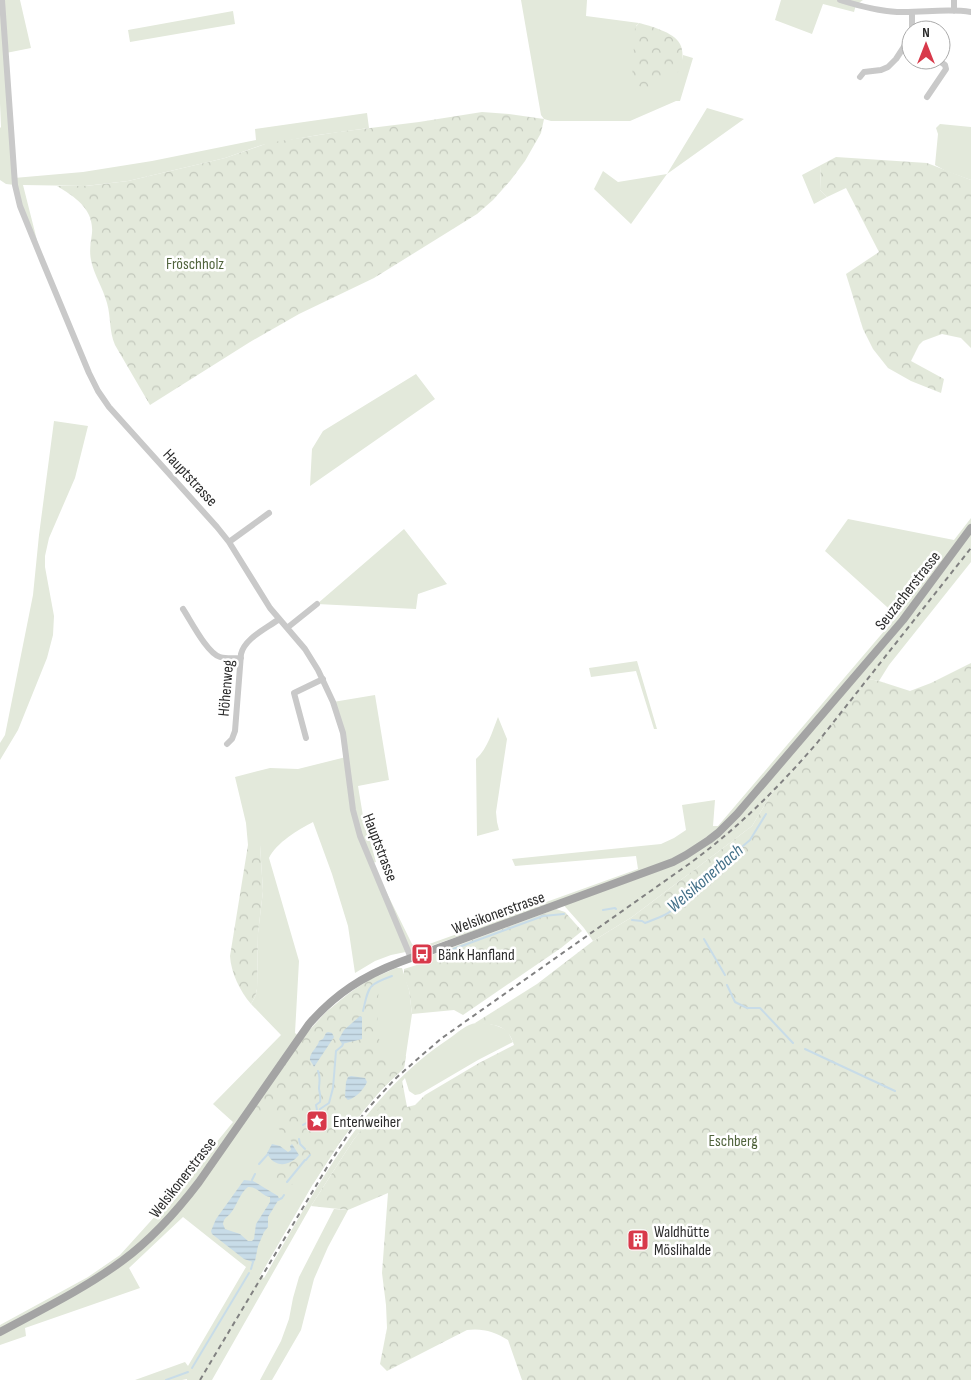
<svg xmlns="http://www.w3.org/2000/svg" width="971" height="1380" viewBox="0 0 971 1380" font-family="'Sofia Sans Condensed',sans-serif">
	<defs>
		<pattern id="forest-crowns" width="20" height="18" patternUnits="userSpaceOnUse" patternTransform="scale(1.25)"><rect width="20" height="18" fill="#e3e9db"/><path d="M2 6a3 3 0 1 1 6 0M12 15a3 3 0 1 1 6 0" fill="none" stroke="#c3c8bc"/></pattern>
		<pattern id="water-rules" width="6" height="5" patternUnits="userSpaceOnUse" patternTransform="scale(1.25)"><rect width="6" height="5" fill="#c8dce8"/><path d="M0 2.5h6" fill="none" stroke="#acbdc7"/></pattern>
	</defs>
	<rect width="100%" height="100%" fill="#fff"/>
	<path fill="#e3e9db" d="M 0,0 L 20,0 L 31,48 L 6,53 L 14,178 L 83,172 L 152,161 L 256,140 L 255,129 L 367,113 L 369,128 L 318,135 L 262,145 L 225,158 L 128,181 L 85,186 L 23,185 L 42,260 L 15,185 L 6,184 L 0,180 L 0,128 L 1,127 L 0,103 Z
		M 521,0 L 587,0 L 586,16 L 639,23 L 636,26 L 682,60 L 683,55 L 693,58 L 680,101 L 676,101 L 630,121 L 551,121 L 544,119 L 541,115 Z
		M 781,0 L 863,0 L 856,5 L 854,12 L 823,4 L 812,34 L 775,20 Z
		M 233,11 L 235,24 L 130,42 L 128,30 Z
		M 707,108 L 744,119 L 667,174 L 631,224 L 594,189 L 603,171 L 618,182 L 667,174 Z
		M 940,124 L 971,127 L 971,180 L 946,171 L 935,165 L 938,134 L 936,128 Z
		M 821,165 L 820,190 L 827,197 L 814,204 L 802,175 Z
		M 416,374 L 435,399 L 310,486 L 312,449 L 323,431 Z
		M 54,421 L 88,426 L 75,478 L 49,538 L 45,556 L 45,567 L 54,616 L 53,635 L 47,658 L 18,730 L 0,760 L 0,743 L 5,735 L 33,595 L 39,535 Z
		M 971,518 L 971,562 L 889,665 L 879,681 L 869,679 L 794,770 L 772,793 L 752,826 L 632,917 L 593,941 L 584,928 L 560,901 L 425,948 L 391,955 L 375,961 L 355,973 L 348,926 L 332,874 L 313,822 C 299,829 276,843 269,858 L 299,961 L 295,1033 L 300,1037 L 306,1034 L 327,1011 L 369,980 L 396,968 L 402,968 L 409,990 L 412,1014 L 404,1068 L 381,1090 L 364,1110 L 340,1142 L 313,1184 L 260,1276 L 264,1278 C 316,1190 362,1096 450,1038 C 457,1033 467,1024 476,1023 C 484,1022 503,1026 508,1032 C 510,1035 511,1039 513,1042 L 478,1060 L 420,1094 L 415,1095 L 409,1091 L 405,1078 L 354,1139 L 311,1206 L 212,1380 L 187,1380 L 187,1379 L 182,1380 L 135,1380 L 185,1362 L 188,1366 L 246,1267 L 183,1217 L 129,1268 L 140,1288 L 25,1328 L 26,1336 L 0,1345 L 0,1325 L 88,1277 L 120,1255 L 167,1203 L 233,1122 L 213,1104 L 281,1035 L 251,1004 L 255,997 L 257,989 L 258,933 L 263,891 L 260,845 L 248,845 L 246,823 L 235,777 L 270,768 L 298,769 L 346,757 L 333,702 L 375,695 L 389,780 L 358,786 L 363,816 L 376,862 L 372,863 L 412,944 L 418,948 L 638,869 L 636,856 L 515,866 L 512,859 L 661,844 L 674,838 L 686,830 L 682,805 L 715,800 L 713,826 L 718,826 L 897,616 L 825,551 L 848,519 L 954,540 Z
		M 404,529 L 447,584 L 418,594 L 416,609 L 317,604 Z
		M 637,661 L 657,729 L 654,729 L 636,671 L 591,677 L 589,668 Z
		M 498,717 L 507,739 L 496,812 L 497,822 L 499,830 L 477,836 L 476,759 C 488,748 492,732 498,717 Z
		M 334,1209 L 348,1210 L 328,1247 L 314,1279 L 301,1330 L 272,1380 L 260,1380 L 281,1341 L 289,1319 L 293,1298 L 299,1277 Z"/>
	<path fill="url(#forest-crowns)" fill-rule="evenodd" d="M 639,23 C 650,26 674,32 680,44 C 684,51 683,63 679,70 C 673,80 647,93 637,85 C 636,84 633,79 632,79 L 635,28 Z
		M 482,112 L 509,114 L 544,119 L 541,133 L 525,161 L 510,181 L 493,200 L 477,214 L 374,278 L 299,314 L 250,342 L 150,405 L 115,345 C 109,331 111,317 107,303 C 103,288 94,275 91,260 C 89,250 91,242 92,233 C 94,209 75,197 57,186 L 86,186 L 128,181 L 225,158 L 268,143 L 338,132 L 419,122 Z
		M 836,157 L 927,163 L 971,180 L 971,348 L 961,338 L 942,334 L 923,341 L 919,345 L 911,361 L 944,379 L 941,393 L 911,381 L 888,368 L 873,349 L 863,329 L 846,274 L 879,252 L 846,188 L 827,197 L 820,190 L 821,165 Z
		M 971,663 L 971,1380 L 522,1380 L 508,1340 C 495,1332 483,1328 467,1330 L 387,1371 L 380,1364 L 387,1328 L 386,1305 L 382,1273 L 388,1193 L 348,1210 L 311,1206 L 354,1139 L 402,1080 L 407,1107 L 415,1105 L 425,1095 L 479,1063 L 514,1045 C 507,1023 494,1025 475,1023 L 537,984 L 593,941 L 632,917 L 752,826 L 772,793 L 794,770 L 869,679 L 879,681 L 910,691 L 931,683 Z
		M 248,845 L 260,845 L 263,891 L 258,933 L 257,989 L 255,997 L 251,1004 C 240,991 231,973 230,956 Z
		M 556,909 L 565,912 L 582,931 L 561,948 L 463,1015 L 454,1010 L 412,1014 L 409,990 L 404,977 L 404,969 L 426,962 L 432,955 Z
		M 379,975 L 377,1034 L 386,1056 C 397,1059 397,1055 406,1056 L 404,1068 L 381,1090 L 364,1110 L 340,1142 L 313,1184 L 310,1182 L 316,1168 L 310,1164 L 303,1171 L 292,1185 C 287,1182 284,1181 280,1185 L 276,1182 L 274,1163 C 287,1165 292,1163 300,1153 L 291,1141 L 275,1125 L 282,1116 L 271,1108 L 264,1117 L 250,1109 C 288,1058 320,1004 379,975 ZM 361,1016 L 363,1033 L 350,1042 L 346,1042 L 343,1044 L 340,1038 C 344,1028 353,1024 361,1016 ZM 323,1037 L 334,1037 L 314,1067 L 311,1061 L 318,1046 L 318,1042 L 323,1039 ZM 346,1079 L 366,1084 C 362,1090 356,1098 348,1100 L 345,1097 Z"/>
	<path fill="url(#water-rules)" fill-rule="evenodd" d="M 360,1016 L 362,1017 L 362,1039 L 342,1044 L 339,1039 L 344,1030 Z
		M 328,1032 L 332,1033 L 334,1037 L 314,1067 C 313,1064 311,1062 310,1060 C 309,1053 318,1047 319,1041 L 323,1039 L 326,1033 Z
		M 351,1076 L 365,1078 L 367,1082 C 364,1089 356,1098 348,1100 L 345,1097 L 346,1082 L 348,1077 Z
		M 272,1144 L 280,1146 L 288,1152 L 291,1150 L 290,1146 L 292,1144 L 299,1155 C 289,1167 274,1168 267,1153 Z
		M 244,1180 L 253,1181 L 278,1196 L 279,1199 L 268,1217 L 268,1227 L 264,1232 L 258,1246 L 255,1261 L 253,1262 L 244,1259 L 212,1234 L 211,1231 L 216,1219 ZM 248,1187 C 257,1186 262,1196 270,1197 L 270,1202 L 256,1224 L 254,1239 L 252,1241 L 248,1241 L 240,1234 L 225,1229 L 223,1224 C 224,1218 226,1218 230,1214 C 237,1206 239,1194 248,1187 Z"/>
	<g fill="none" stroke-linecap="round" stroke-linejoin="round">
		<path stroke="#c8dce8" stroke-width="2" d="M 603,910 L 615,908 L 616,909
			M 632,920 L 642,921 L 645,923 C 660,917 674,914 681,898 L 693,894 L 704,879 L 750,840 L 766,814
			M 704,939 L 725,975
			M 448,951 L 543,916 L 564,914
			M 727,985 L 735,1002 L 747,1008 L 760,1008 L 793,1043
			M 363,1011 C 369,986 367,985 392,976
			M 805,1049 L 895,1091
			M 318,1115 L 316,1105 L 320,1102 C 321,1097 320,1095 319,1089 C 319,1082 321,1078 318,1071
			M 303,1125 L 318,1116 L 320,1109 L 329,1103 L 333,1088 L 336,1051 L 342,1046 L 343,1044
			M 299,1139 L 300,1144 L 305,1149
			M 306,1160 L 310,1155
			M 259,1164 L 268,1154
			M 252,1180 L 255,1174
			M 287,1182 L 305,1160
			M 278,1200 L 282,1198 L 284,1195
			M 251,1269 L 253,1262
			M 192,1368 L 249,1273
			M 166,1380 L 188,1372"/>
		<path stroke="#c9c9c9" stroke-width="6" d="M 2,0 L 15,185 L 20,206 L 42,260 L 89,373 L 98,391 L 109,407 L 217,527 L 229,542 L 270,608 L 305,649 L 318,670 L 333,702 L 343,733 L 353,810 L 360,836 L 411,958
			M 840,0 C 859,6 877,11 897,12 C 922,13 946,8 971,12
			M 954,11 L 954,0
			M 912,12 L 912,30
			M 860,77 L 864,72 L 881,70 L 888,67 L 896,59 L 911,36
			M 927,97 L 946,69 L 945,65 L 938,60
			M 229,542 L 269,513
			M 183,609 C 191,621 207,653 220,657 C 227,659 234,658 241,658
			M 287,628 L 317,604
			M 306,738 L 294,693 L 323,679
			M 227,744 L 232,739 L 235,731 L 241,654 C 245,638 266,629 279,619"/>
		<path stroke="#a4a4a4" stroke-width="8" d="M 0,1332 C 41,1310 84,1289 122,1261 C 152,1239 177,1211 199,1182 L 309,1024 C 335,994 363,976 400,962 L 673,862 L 686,855 L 709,840 L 718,833 L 737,814 L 903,620 L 971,528"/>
		<path stroke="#818181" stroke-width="2" stroke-dasharray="5 4" stroke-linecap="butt" d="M 200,1380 L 329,1164 L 353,1127 L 372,1104 L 395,1079 L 422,1055 L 442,1038 L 689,864 C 737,829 778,788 817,743 L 971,548"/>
	</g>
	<defs>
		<g id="bus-square" transform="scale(1.125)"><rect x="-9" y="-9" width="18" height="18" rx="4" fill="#d8394a" stroke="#fff"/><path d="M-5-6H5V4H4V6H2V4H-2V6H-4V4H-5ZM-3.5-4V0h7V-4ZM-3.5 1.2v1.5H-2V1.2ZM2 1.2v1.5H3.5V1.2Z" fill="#fff"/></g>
		<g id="sight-square" transform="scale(1.125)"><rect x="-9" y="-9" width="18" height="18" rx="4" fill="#d8394a" stroke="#fff"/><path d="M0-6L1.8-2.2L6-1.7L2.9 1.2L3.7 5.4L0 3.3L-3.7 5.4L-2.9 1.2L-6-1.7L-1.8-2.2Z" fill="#fff"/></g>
		<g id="building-square" transform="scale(1.125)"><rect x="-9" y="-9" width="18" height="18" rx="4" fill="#d8394a" stroke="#fff"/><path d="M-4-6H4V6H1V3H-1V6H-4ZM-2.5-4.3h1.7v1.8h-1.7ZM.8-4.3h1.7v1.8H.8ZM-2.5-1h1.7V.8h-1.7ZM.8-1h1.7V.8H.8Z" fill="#fff"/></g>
	</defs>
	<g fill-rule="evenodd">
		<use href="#bus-square" x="422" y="954"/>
		<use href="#sight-square" x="317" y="1121"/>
		<use href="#building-square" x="638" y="1240"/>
	</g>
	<g text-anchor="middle" stroke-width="5" stroke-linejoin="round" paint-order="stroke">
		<g font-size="16" fill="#51643d" stroke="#fff">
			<text x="195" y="269">Fröschholz</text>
			<text x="733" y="1146">Eschberg</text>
		</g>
		<g font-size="16" fill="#2c2c2c" stroke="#fff">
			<text transform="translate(191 477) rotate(47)" y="6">Hauptstrasse</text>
			<text transform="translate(907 590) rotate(-52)" y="6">Seuzacherstrasse</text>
			<text transform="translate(225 688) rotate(-85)" y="6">Höhenweg</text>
			<text transform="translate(381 847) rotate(69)" y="6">Hauptstrasse</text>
			<text transform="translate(498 912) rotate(-20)" y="6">Welsikonerstrasse</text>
			<text transform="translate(182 1177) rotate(-52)" y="6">Welsikonerstrasse</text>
		</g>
		<g font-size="16" fill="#2c2c2c" stroke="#fff" text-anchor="start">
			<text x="438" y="960">Bänk Hanfland</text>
			<text x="333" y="1127">Entenweiher</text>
			<text x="654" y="1237">Waldhütte<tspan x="654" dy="18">Möslihalde</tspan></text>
		</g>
		<g font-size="18" font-style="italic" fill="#416f88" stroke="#fff">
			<text transform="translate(705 878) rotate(-41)" y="6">Welsikonerbach</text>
		</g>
	</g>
	<g transform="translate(926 45)"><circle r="24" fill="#ffffff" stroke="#ababab"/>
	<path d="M0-4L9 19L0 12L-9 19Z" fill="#d8394a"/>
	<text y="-8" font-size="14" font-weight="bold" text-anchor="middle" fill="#2c2c2c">N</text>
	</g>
</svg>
